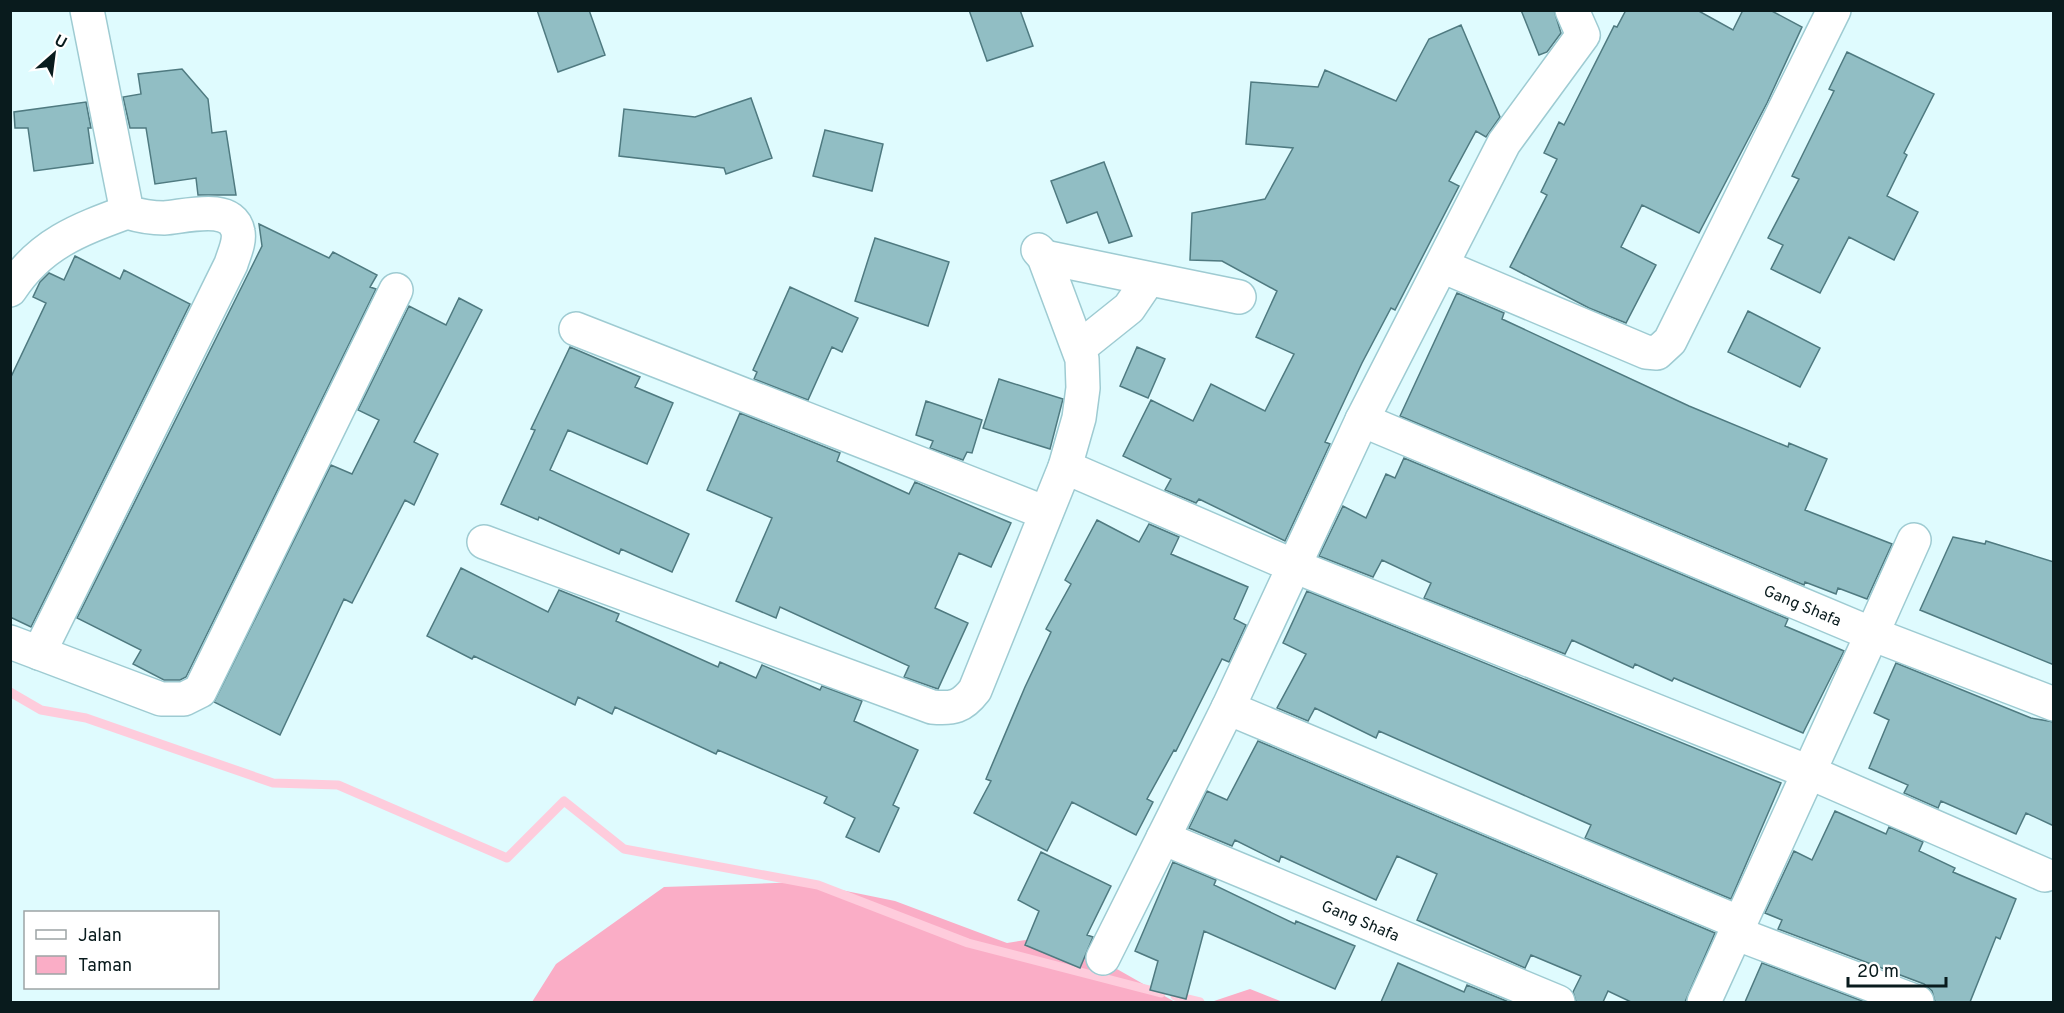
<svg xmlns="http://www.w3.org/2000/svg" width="2064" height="1013" viewBox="0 0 2064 1013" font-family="Overpass,sans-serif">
	<rect width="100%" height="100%" fill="#dffbfe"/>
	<path fill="#faadc6" d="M 802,882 L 895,901 L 1007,943 L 1057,935 L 1175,1002 L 532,1002 L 556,964 L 664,887 Z
		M 1250,989 L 1283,1002 L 1211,1002 Z"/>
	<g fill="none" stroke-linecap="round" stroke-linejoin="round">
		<path stroke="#feccdc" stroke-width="9" d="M 10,692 L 41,710 L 86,718 L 273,783 L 338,785 L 507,858 L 564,801 L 624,849 L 818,885 L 968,943 L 1161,993
			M 1175,996 L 1200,1002"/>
	</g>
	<path fill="#91bec4" stroke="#4f7a80" stroke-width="1.5" d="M 537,10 L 589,10 L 605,55 L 558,72 Z
		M 969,10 L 1020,10 L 1033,46 L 987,61 Z
		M 1521,10 L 1554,10 L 1561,33 L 1547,52 L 1539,55 Z
		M 1626,10 L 1697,10 L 1733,30 L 1743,10 L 1770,10 L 1802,27 L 1767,103 L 1699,233 L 1642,205 L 1621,247 L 1656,265 L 1626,323 L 1589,308 L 1510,267 L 1547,195 L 1541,192 L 1557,159 L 1544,153 L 1559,122 L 1564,125 L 1614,26 L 1617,27 Z
		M 1461,25 L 1500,117 L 1486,137 L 1476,131 L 1449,181 L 1459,186 L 1395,310 L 1391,308 L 1362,363 L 1325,442 L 1330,444 L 1285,541 L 1199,499 L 1196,503 L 1165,490 L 1171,479 L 1123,456 L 1151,400 L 1193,421 L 1211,384 L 1265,411 L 1294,354 L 1256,337 L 1277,291 L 1222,261 L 1190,260 L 1192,213 L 1265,199 L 1293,148 L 1246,144 L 1251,82 L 1318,87 L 1325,70 L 1396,101 L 1429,39 Z
		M 1847,52 L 1934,94 L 1904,153 L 1907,155 L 1887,196 L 1918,212 L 1894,260 L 1849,237 L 1820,293 L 1771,269 L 1783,245 L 1768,238 L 1799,179 L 1792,176 L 1834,91 L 1829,89 Z
		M 182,69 L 208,99 L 212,133 L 226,131 L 236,195 L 198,195 L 196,178 L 155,184 L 146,128 L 130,128 L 123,97 L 141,94 L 138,74 Z
		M 751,98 L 772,158 L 726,174 L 724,168 L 619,156 L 624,109 L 695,117 Z
		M 86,102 L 91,128 L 88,128 L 93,163 L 34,171 L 28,128 L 15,128 L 14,112 Z
		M 825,130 L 883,144 L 872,191 L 813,176 Z
		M 1104,162 L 1132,236 L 1109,243 L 1097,212 L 1067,223 L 1051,181 Z
		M 259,224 L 329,258 L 333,252 L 377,275 L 370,287 L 376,289 L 186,677 L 180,680 L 164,680 L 133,664 L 141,650 L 77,618 L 262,246 Z
		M 875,238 L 949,262 L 928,326 L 855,301 Z
		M 75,256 L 120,279 L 124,270 L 190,304 L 31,627 L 10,617 L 10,379 L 46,303 L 33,297 L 40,282 L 49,273 L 64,280 Z
		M 790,287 L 858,318 L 842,352 L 832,347 L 808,400 L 754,379 L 757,372 L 753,370 Z
		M 1457,293 L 1504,313 L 1502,319 L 1689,406 L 1788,447 L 1789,443 L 1827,459 L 1805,510 L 1892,544 L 1867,599 L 1838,588 L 1836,594 L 1805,582 L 1804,585 L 1400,416 Z
		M 459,298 L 482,310 L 414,442 L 438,454 L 414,505 L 405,500 L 352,603 L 344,599 L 280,735 L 214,702 L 331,465 L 352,474 L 379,420 L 358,410 L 409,306 L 446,325 Z
		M 1748,311 L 1820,348 L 1800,387 L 1728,352 Z
		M 570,347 L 640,377 L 635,387 L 673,403 L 647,464 L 568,430 L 550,470 L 689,534 L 672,572 L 621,549 L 619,554 L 539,517 L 538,520 L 501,504 L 535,430 L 531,429 Z
		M 1137,347 L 1165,359 L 1148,398 L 1120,386 Z
		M 999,379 L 1063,399 L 1050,449 L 983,428 Z
		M 926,401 L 982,420 L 972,453 L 967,452 L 963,460 L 930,448 L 933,441 L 916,435 Z
		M 740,413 L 840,453 L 837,461 L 909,494 L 915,482 L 1011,523 L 991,567 L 959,553 L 935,608 L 968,623 L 938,689 L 904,677 L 909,666 L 780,607 L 776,618 L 736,601 L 772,518 L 707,490 Z
		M 1404,458 L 1788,619 L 1785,626 L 1844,651 L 1803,733 L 1674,678 L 1672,681 L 1635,664 L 1633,668 L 1572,640 L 1565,654 L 1424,598 L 1431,583 L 1382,560 L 1373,577 L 1319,556 L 1343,506 L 1366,518 L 1386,474 L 1395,478 Z
		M 1097,520 L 1139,542 L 1149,524 L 1179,537 L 1171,554 L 1248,587 L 1234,619 L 1246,625 L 1229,662 L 1222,659 L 1176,751 L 1174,750 L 1147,799 L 1153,802 L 1136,835 L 1072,802 L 1047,851 L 974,813 L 991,781 L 986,779 L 1025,687 L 1051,632 L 1046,629 L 1071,584 L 1065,580 Z
		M 1953,537 L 1985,544 L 1986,541 L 2054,562 L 2054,665 L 1920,610 Z
		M 461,568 L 548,612 L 559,590 L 619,614 L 616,621 L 718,667 L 720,662 L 756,678 L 762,665 L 820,690 L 822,686 L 862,701 L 854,721 L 918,750 L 893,805 L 899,808 L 879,852 L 846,837 L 855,818 L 824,803 L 827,797 L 718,750 L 716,754 L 615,707 L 612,714 L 578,697 L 575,705 L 474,656 L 472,659 L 427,636 Z
		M 1307,591 L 1781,783 L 1731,899 L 1585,838 L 1591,825 L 1379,731 L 1376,738 L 1315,708 L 1308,721 L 1277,708 L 1306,654 L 1283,643 Z
		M 1896,663 L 2031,718 L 2054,722 L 2054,826 L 2026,813 L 2016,834 L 1941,801 L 1938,808 L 1904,793 L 1908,785 L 1869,768 L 1889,720 L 1874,713 Z
		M 1258,741 L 1715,933 L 1685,1002 L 1631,1002 L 1608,991 L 1603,1002 L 1576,1002 L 1573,992 L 1581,976 L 1531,955 L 1525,968 L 1417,920 L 1437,874 L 1397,856 L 1376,900 L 1281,856 L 1279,862 L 1235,840 L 1232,846 L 1189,828 L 1207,791 L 1227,800 Z
		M 1835,811 L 1886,834 L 1889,827 L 1923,842 L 1919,851 L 1955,868 L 1953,872 L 2016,899 L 2000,939 L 1996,937 L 1970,1002 L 1935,1002 L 1932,991 L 1924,984 L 1778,929 L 1782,920 L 1765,913 L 1794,851 L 1812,860 Z
		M 1041,852 L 1111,886 L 1087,935 L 1093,937 L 1080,968 L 1025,945 L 1039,911 L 1018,900 Z
		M 1173,862 L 1216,880 L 1214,885 L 1295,924 L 1296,921 L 1355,946 L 1335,989 L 1204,931 L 1186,999 L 1150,990 L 1158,961 L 1135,951 Z
		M 1398,963 L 1464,992 L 1467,985 L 1509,1002 L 1381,1002 Z
		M 1762,963 L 1865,1002 L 1745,1002 Z"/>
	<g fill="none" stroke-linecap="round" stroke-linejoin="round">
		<g stroke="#9ecbd2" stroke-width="36">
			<g id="minor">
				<path d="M 1044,257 L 1239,297"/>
				<path d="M 1442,266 L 1646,352 L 1657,353 L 1670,341 L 1834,10"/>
				<path d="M 10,290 C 40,244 78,230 127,212"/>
				<path d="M 576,329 L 1046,513"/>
				<path d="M 1079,348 L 1129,308 L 1148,280"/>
				<path id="s1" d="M 1362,420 L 1872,634 L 1704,1002"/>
				<path d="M 1065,467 L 1294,566 L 1811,773 L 2045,875"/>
				<path d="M 1914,540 L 1872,634 L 2054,704"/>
				<path d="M 484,542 L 932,707 C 953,709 962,707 975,690 L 1065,467 L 1079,418 L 1083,388 L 1082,359 L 1044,257 L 1038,250"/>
				<path d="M 10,642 L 161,699 L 184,699 L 200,691 L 396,290"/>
				<path d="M 39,653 L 231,264 C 234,254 240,242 238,232 C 233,202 184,217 164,218 C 151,218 140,216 127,212 L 87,10"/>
				<path d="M 1228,708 L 1740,923"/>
				<path id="s2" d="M 1163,838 L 1558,1002"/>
				<path d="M 1735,933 L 1917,1002"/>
				<path d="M 1103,958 L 1228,708 L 1362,420 L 1504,143 L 1583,35 L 1572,10"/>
			</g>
		</g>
		<use href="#minor" stroke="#fff" stroke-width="33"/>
	</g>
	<g text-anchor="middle" stroke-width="6" stroke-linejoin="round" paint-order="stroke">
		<g font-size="16" fill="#091b1d" stroke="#fff">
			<text dy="6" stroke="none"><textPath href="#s1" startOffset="478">Gang Shafa</textPath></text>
			<text dy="6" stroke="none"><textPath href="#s2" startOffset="214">Gang Shafa</textPath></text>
		</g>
	</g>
	<rect width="2064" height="1013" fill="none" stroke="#091b1d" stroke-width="24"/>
	<rect x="24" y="911" width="195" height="78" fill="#ffffff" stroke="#9da4a5" stroke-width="1.5"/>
	<rect x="36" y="930" width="30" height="9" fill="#ffffff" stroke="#9da4a5" stroke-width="1.5"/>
	<text x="78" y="941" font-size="18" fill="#091b1d">Jalan</text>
	<rect x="36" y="956" width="30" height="18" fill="#faadc6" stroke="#9da4a5" stroke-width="1.5"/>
	<text x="78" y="971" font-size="18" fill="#091b1d">Taman</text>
	<g transform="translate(54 54) rotate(28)" stroke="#ffffff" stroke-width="4.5" paint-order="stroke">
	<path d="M0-4.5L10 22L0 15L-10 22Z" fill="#091b1d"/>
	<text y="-9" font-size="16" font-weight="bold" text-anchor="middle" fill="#091b1d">U</text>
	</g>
	<path d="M1848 977v9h98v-9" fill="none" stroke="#091b1d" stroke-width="3"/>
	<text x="1857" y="977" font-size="18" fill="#091b1d" stroke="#ffffff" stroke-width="4.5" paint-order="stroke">20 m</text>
</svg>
